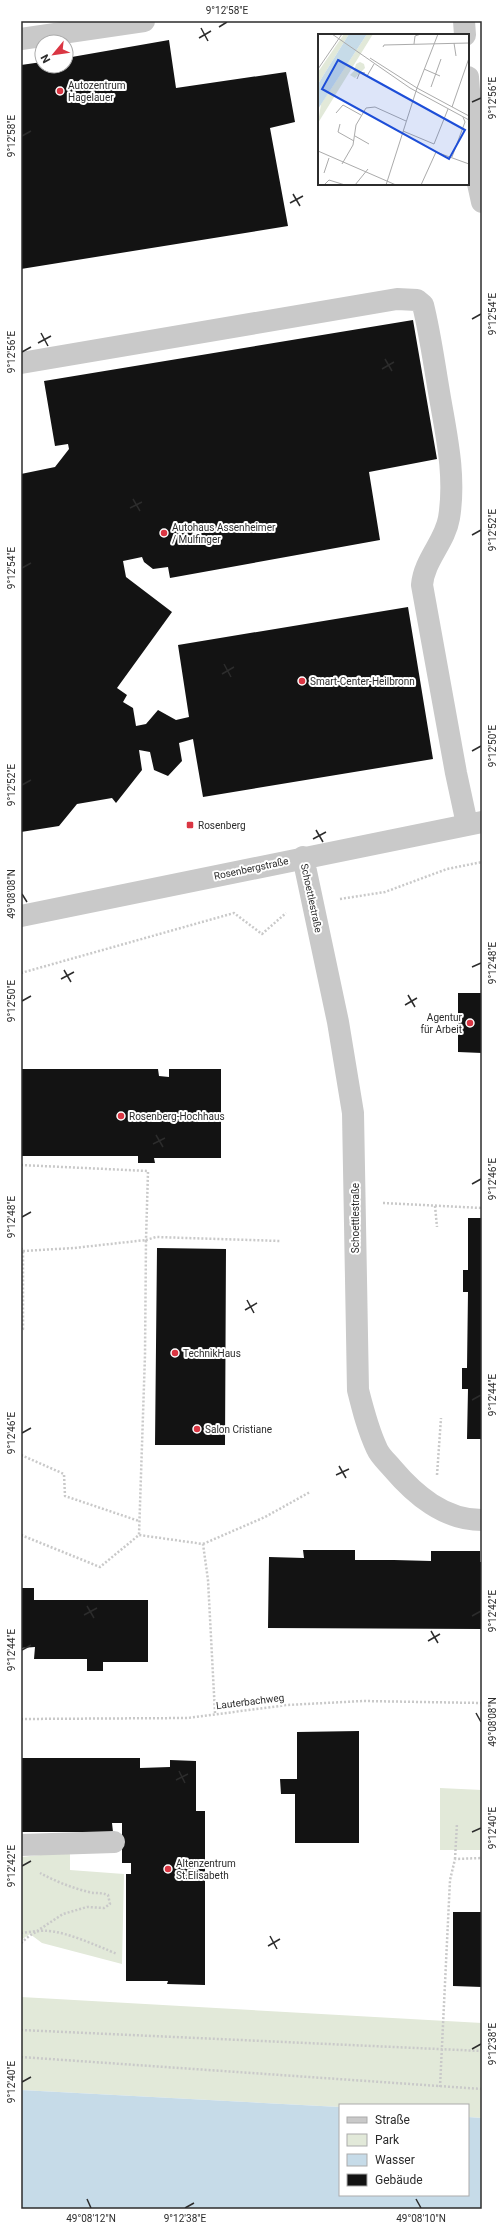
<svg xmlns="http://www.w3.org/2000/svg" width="503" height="2230" viewBox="0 0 503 2230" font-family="Roboto,sans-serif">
	<rect width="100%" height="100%" fill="#fff"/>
	<path fill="#e2e9d9" d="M 440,1788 L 482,1790 L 482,1850 L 440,1850 Z
		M 70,1852 L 70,1870 L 124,1874 L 122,1964 L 42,1943 L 30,1934 L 21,1940 L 21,1857 Z
		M 21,1997 L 482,2023 L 482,2118 L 468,2117 L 468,2105 L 340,2105 L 340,2107 L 21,2090 Z"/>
	<path fill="#c6dbe8" d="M 21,2090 L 340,2107 L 340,2195 L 468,2195 L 468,2117 L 482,2118 L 482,2209 L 21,2209 Z"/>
	<path fill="#131313" d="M 169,40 L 176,88 L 286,72 L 295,122 L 270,128 L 288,226 L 21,269 L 21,65 L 42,62 L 42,66 L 66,66 L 66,58 Z
		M 413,320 L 437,459 L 369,472 L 380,540 L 170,578 L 168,567 L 153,569 L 144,562 L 142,557 L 123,561 L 126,577 L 172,612 L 117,688 L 127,695 L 123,702 L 133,708 L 136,726 L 146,724 L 158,710 L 176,720 L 189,717 L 178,645 L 408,607 L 433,759 L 203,797 L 193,739 L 179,743 L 182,761 L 168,776 L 154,770 L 150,752 L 139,750 L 142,770 L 116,803 L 112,798 L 77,804 L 59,826 L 21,832 L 21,474 L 55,467 L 69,449 L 68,444 L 55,446 L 44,381 Z
		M 458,993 L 482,993 L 482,1053 L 458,1052 Z
		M 21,1069 L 158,1069 L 159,1076 L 169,1077 L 169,1069 L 221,1069 L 221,1158 L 154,1158 L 155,1163 L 138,1163 L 138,1156 L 21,1156 Z
		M 468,1218 L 482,1218 L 482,1439 L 467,1439 L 468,1389 L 462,1389 L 462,1368 L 467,1368 L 468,1292 L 463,1292 L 463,1270 L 468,1270 Z
		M 157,1248 L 226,1249 L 225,1445 L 155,1445 Z
		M 303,1550 L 355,1550 L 355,1560 L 394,1560 L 431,1561 L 431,1551 L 480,1551 L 480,1562 L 482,1562 L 482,1629 L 268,1628 L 269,1557 L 304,1558 Z
		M 21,1588 L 34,1588 L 34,1600 L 148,1600 L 148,1662 L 103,1662 L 103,1671 L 87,1671 L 87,1659 L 34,1659 L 35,1647 L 21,1648 Z
		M 359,1731 L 359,1843 L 295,1843 L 295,1794 L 281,1794 L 280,1779 L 297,1779 L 297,1732 Z
		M 21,1758 L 140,1758 L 140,1768 L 170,1767 L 170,1760 L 196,1761 L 196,1811 L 205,1811 L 205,1985 L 167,1984 L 168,1981 L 126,1981 L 126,1874 L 131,1874 L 131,1863 L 122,1863 L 122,1823 L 112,1823 L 113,1832 L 21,1832 Z
		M 453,1912 L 482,1912 L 482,1987 L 453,1986 Z"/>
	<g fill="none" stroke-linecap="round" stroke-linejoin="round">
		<path stroke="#c9c9c9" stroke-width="2.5" stroke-dasharray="2 2" stroke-linecap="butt" d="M 340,899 L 385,892 L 447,869 L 482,862
			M 21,973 L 234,913 L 262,934 L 286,913
			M 21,1165 L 148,1171 L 146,1240 L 156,1237 L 281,1241
			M 383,1203 L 482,1208
			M 435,1206 L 437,1227
			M 21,1248 L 23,1251 L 23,1329 L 21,1330
			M 23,1251 L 74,1248 L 146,1240 L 145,1355 L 139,1535
			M 21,1455 L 64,1474 L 65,1496 L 139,1521
			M 437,1475 L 441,1418
			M 21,1535 L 100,1567 L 139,1535 L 203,1544 L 208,1580 L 215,1713
			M 203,1544 L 265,1517 L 310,1492
			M 21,1719 L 188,1718 L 287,1705 L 363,1701 L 482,1703
			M 455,1859 L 457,1823
			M 21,1933 L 37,1931 L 63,1914 L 87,1907 L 104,1908 L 110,1904 L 108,1895 C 101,1892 96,1894 89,1892 C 72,1888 55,1881 40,1873
			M 21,1943 C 26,1939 31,1934 36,1932 C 53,1925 100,1947 117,1954
			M 21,2030 L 482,2051
			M 21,2057 L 482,2089
			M 440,2087 L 450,1880 L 455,1859 L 482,1858"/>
		<path stroke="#c9c9c9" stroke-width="22" d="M 464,21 L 465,35
			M 21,39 L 144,21
			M 468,77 L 475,170 L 482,202
			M 21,363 L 397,299 L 417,300 L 423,305 C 430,333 434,363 439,392 C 446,434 456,475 449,518 C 445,542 424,560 422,585 L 456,773 L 467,824
			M 303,857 L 338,1022 L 353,1113 L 358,1390 C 363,1410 368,1430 377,1449 C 380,1456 387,1462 392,1468 C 415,1495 444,1520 482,1520
			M 21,916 L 482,822
			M 21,1845 L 114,1842"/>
	</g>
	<path fill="none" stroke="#2c2c2c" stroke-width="1.5" d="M 219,27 L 227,22M 201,28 L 208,41M 199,38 L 211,31M 472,102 L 481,98M 22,136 L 31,131M 293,194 L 300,206M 290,203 L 303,196M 472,319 L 481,314M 41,333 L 48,346M 38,343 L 51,336M 22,352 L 31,347M 385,359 L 392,371M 382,369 L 394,362M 133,499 L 140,511M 130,508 L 142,502M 472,535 L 481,530M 22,568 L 31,563M 224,664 L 231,677M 222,674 L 234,667M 472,751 L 481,746M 22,785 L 31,780M 316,830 L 323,842M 313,839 L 326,832M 22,894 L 27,902M 472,967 L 481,963M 64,970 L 71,982M 61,979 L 74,972M 408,995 L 415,1007M 22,1001 L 31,996M 405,1005 L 417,998M 156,1135 L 163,1147M 153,1144 L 165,1138M 472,1184 L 481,1179M 22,1217 L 31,1212M 247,1300 L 254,1313M 245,1310 L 257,1303M 472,1400 L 481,1395M 22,1433 L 31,1428M 339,1466 L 346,1478M 336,1475 L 349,1469M 87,1606 L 94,1618M 84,1615 L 97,1608M 472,1616 L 481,1611M 431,1631 L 438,1643M 428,1641 L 440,1634M 22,1650 L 31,1645M 476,1713 L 481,1722M 179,1771 L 185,1783M 176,1780 L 188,1774M 472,1832 L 481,1828M 22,1866 L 31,1861M 270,1936 L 277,1949M 268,1946 L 280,1939M 472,2049 L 481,2044M 22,2082 L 31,2077M 87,2199 L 91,2208M 416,2199 L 421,2208M 185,2208 L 194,2203"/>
	<g fill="#da3643" stroke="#fff" stroke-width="1.5">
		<circle cx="60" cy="91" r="4"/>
		<circle cx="164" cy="533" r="4"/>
		<circle cx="302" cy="681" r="4"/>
		<rect x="186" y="821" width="8" height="8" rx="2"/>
		<circle cx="470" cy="1023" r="4"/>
		<circle cx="121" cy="1116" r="4"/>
		<circle cx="175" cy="1353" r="4"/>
		<circle cx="197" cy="1429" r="4"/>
		<circle cx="168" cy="1869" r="4"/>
	</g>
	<g text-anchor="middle" stroke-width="4" stroke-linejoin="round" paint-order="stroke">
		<g font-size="10" fill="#2c2c2c" stroke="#fff" text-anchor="start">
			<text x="68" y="89">Autozentrum<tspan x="68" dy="12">Hagelauer</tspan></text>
			<text x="172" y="531">Autohaus Assenheimer<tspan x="172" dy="12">/ Mulfinger</tspan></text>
			<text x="310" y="685">Smart-Center-Heilbronn</text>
			<text x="198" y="829">Rosenberg</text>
			<text x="462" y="1021" text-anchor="end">Agentur<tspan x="462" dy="12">für Arbeit</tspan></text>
			<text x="129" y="1120">Rosenberg-Hochhaus</text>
			<text x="183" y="1357">TechnikHaus</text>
			<text x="205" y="1433">Salon Cristiane</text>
			<text x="176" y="1867">Altenzentrum<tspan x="176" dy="12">St.Elisabeth</tspan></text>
		</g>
		<g font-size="10" fill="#2c2c2c" stroke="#fff">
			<text transform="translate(251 868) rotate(-12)" y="4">Rosenbergstraße</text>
			<text transform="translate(312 898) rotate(78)" y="4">Schoettlestraße</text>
			<text transform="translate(355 1218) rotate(-90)" y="4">Schoettlestraße</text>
			<text transform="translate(250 1701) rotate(-7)" y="4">Lauterbachweg</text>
		</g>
	</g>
	<g transform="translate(318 34)">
		<rect width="151" height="151" fill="#fff"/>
		<path d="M 26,0 L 31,0 L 0,50 L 0,38 ZM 49,0 L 55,0 L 0,89 L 3,70 ZM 42,28 L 46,30 L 47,34 L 37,44 L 32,41 L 36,37 L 38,30 Z" fill="#e2e9d9"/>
		<path d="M 31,0 L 49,0 L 0,75 L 0,50 Z" fill="#c6dbe8"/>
		<path fill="none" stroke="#ababab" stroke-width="1" d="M 14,0 L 92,54 L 151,86M 136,9 L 138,22M 96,10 L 97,2 L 103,0M 65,13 L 66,11 L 151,9M 52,24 L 99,54 L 151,82M 0,35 L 24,0M 106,35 L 122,42M 49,42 L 56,30M 39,45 L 42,38 L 47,39M 113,53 L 123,25M 134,73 L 151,24M 18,79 L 25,71 L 43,81M 22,90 L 20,98 L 36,107M 85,97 L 116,110 L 130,75M 37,102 L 51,110M 0,117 L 78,151M 134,123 L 147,88 L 145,83M 24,130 L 35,111 L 38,91 L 48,74 L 57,73 L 88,87M 6,139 L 11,124M 6,151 L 11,146 L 27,151M 37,151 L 50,135M 68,151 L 99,54 L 120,0M 103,151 L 118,118 L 151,130"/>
		<path fill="#1d4ed8" fill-opacity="0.15" stroke="#1d4ed8" stroke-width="2" d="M 20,26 L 147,96 L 131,125 L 4,55 Z"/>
		<rect width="151" height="151" fill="none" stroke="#2c2c2c" stroke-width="2"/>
	</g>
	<rect width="503" height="2230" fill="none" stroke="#ffffff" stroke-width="44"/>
	<rect x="339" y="2104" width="130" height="92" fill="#ffffff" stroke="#ababab"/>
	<rect x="347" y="2117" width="20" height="6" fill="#c9c9c9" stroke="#ababab"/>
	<text x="375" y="2124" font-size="12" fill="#2c2c2c">Straße</text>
	<rect x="347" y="2134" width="20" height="12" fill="#e2e9d9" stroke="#ababab"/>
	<text x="375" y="2144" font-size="12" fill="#2c2c2c">Park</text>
	<rect x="347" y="2154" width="20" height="12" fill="#c6dbe8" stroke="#ababab"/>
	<text x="375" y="2164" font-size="12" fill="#2c2c2c">Wasser</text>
	<rect x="347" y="2174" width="20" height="12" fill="#131313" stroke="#ababab"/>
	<text x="375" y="2184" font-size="12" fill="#2c2c2c">Gebäude</text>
	<g transform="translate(54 54) rotate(241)"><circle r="19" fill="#ffffff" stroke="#ababab"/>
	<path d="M0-3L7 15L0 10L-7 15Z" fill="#da3643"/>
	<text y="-6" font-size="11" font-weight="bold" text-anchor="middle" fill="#2c2c2c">N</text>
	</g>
	<rect x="22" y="22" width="459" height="2186" fill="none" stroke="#2c2c2c" stroke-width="1.5"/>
	<g font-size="10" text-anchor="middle" fill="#2c2c2c">
		<text x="227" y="14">9°12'58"E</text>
		<text transform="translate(492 98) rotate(-90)" y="4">9°12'56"E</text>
		<text transform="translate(11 136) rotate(-90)" y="4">9°12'58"E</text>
		<text transform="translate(492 314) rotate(-90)" y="4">9°12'54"E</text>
		<text transform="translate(11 352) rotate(-90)" y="4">9°12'56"E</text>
		<text transform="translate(492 530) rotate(-90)" y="4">9°12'52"E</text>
		<text transform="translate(11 568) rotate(-90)" y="4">9°12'54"E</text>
		<text transform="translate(492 746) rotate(-90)" y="4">9°12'50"E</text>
		<text transform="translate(11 785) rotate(-90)" y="4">9°12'52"E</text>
		<text transform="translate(11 894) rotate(-90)" y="4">49°08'08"N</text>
		<text transform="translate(492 963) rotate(-90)" y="4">9°12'48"E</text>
		<text transform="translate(11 1001) rotate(-90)" y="4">9°12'50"E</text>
		<text transform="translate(492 1179) rotate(-90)" y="4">9°12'46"E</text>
		<text transform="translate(11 1217) rotate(-90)" y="4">9°12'48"E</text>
		<text transform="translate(492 1395) rotate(-90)" y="4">9°12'44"E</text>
		<text transform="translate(11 1433) rotate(-90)" y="4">9°12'46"E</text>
		<text transform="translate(492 1611) rotate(-90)" y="4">9°12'42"E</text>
		<text transform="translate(11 1650) rotate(-90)" y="4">9°12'44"E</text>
		<text transform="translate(492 1722) rotate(-90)" y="4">49°08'08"N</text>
		<text transform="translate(492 1828) rotate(-90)" y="4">9°12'40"E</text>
		<text transform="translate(11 1866) rotate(-90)" y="4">9°12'42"E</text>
		<text transform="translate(492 2044) rotate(-90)" y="4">9°12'38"E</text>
		<text transform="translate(11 2082) rotate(-90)" y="4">9°12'40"E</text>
		<text x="91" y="2222">49°08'12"N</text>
		<text x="185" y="2222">9°12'38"E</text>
		<text x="421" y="2222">49°08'10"N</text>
	</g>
</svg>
